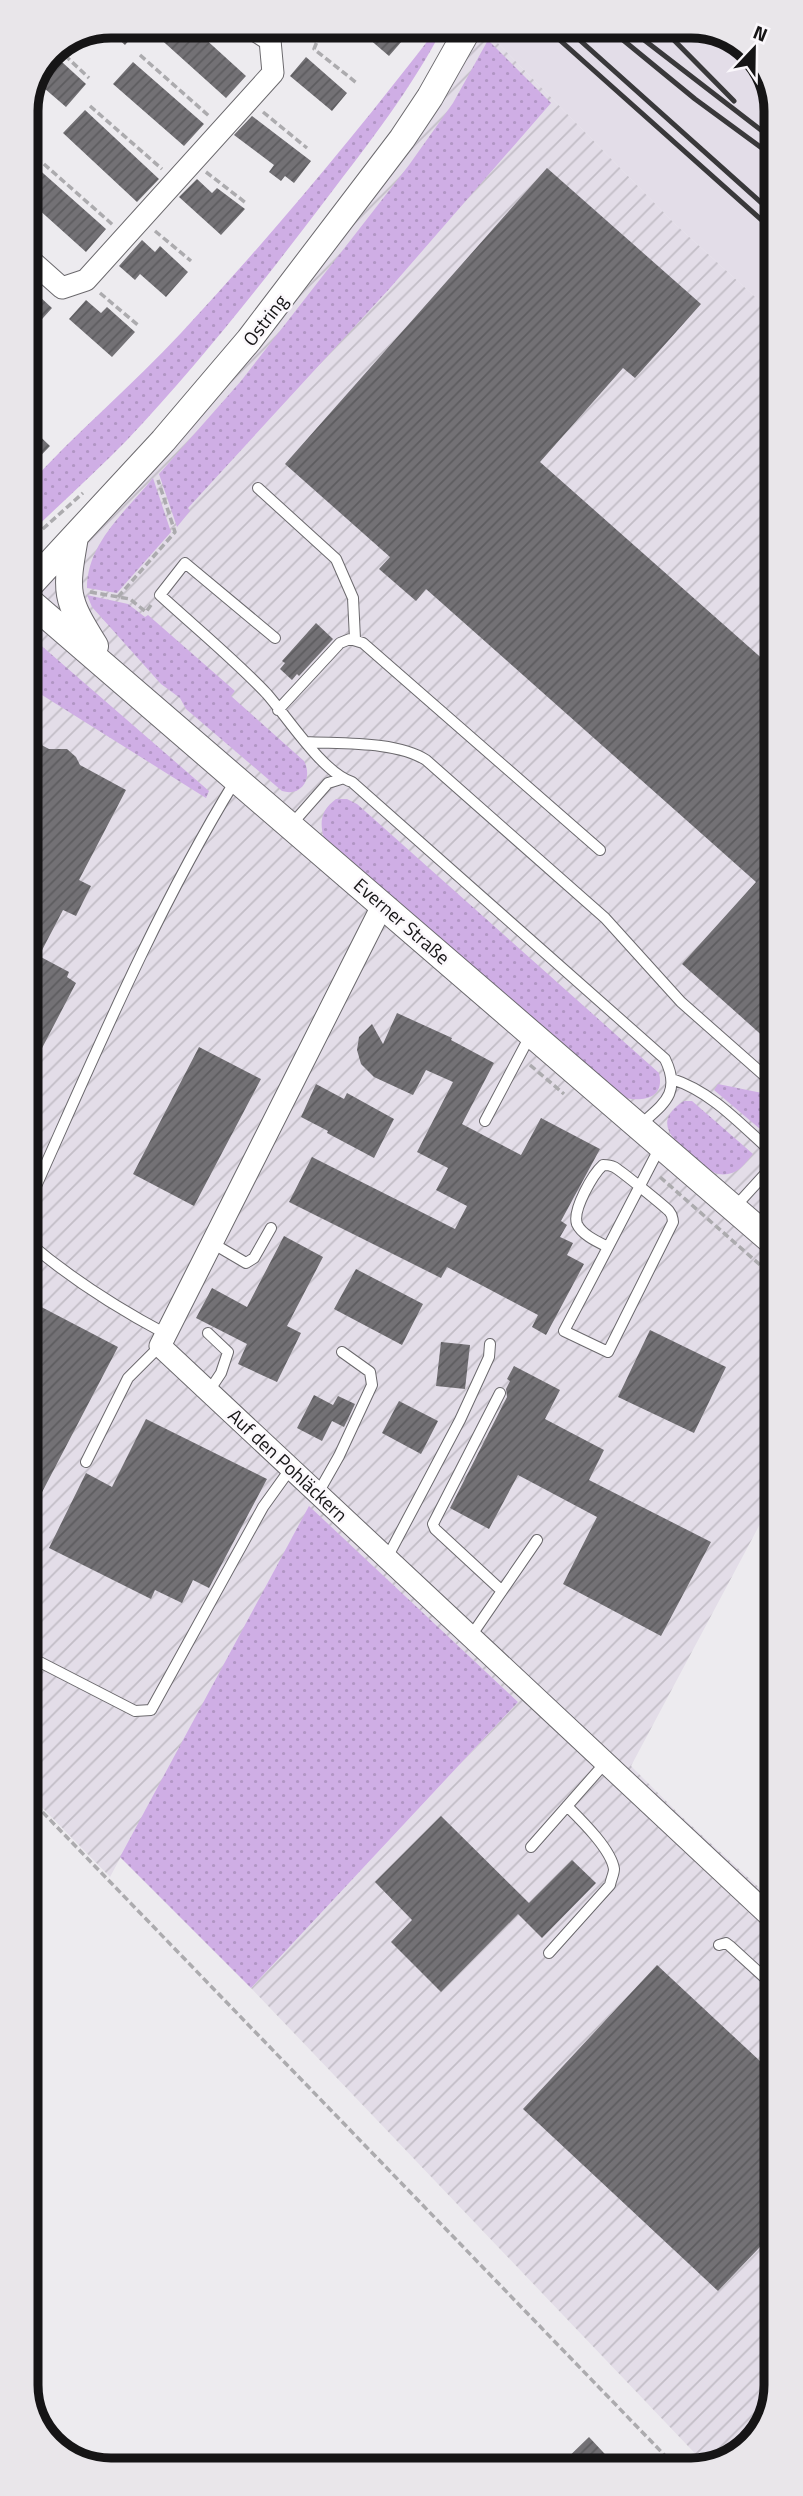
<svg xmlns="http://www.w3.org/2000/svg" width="803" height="2496" viewBox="0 0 803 2496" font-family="'Titillium Web',sans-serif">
	<defs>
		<pattern id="industrial-furrows" width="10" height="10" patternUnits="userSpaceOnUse" patternTransform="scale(1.75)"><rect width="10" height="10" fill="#e3dde8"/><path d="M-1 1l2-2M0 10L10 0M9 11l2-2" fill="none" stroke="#c2bdc6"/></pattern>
		<pattern id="grass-dots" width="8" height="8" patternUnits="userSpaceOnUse" patternTransform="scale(1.75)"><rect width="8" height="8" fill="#cfaee5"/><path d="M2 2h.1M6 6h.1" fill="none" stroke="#b195c4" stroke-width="1.8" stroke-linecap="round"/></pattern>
		<pattern id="building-hatch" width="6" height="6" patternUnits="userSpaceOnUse" patternTransform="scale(1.75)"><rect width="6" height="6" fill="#737175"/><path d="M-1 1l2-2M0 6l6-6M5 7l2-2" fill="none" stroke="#5d5c5f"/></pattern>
	</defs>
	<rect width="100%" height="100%" fill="#edebef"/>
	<path fill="#e3dde8" d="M 481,26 L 698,26 L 748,47 L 774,90 L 774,314 L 675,224 Z"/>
	<path fill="url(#industrial-furrows)" d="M 481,26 L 675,224 L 774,314 L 776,1494 L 631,1766 L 681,1816 L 776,1903 L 777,2385 L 759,2437 L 713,2467 L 708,2467 L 251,1988 L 518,1702 L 309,1507 L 110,1877 L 28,1793 L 27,592 L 400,141 Z"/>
	<path fill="url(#grass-dots)" d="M 439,26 L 444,26 C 412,88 369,143 327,198 C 264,281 199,364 127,440 C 95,473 60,504 27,536 L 27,487 C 75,433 132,386 181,333 C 272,235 358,132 439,26 Z
		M 488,40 L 551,103 L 390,288 L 188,508 L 190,511 L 177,527 L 159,474 L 241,381 L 409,165 L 453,103 Z
		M 153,478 L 171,532 L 117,593 L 87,588 C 87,543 126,511 153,478 Z
		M 87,595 L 128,604 L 145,617 L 148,615 L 235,691 L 231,696 L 304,761 C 313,778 302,797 282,791 L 186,709 L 180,698 L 161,684 L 92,607 Z
		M 29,635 L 209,791 L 206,798 L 34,690 L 27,695 L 27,637 Z
		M 336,799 L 347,799 L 357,804 L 659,1073 C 665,1098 644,1102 625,1098 L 325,842 C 319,823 320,811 336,799 Z
		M 718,1084 L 762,1093 L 775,1109 L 774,1125 L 768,1129 L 760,1129 L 714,1090 Z
		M 684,1101 L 692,1101 L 753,1154 C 745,1163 740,1172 728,1174 C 712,1177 702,1164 691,1155 C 669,1137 654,1120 684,1101 Z
		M 775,1179 L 775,1222 C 761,1209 757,1190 775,1179 Z
		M 309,1506 L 518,1702 L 251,1988 L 120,1857 Z"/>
	<path fill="url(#building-hatch)" d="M 111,26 L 142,26 L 125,45 L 106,28 Z
		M 146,26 L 191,26 L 246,76 L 226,98 Z
		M 354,26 L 402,26 L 409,33 L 389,56 Z
		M 51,52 L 86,84 L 66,107 L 37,82 Z
		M 306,57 L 347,93 L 332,111 L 290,76 Z
		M 133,62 L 204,124 L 184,146 L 113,84 Z
		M 85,110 L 159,179 L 137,202 L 63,133 Z
		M 252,116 L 311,161 L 294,183 L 285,176 L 281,181 L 269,172 L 274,165 L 234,135 Z
		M 26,158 L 106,229 L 86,252 L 27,199 Z
		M 547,168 L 701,304 L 635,378 L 623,368 L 540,462 L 775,670 L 775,1047 L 682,964 L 756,882 L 426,589 L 416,601 L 379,569 L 390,557 L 285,464 Z
		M 197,179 L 212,193 L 217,188 L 245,209 L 221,235 L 179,197 Z
		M 142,240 L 155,252 L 160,246 L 188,272 L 166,297 L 140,274 L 135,280 L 119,266 Z
		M 27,285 L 52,308 L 34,328 L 27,321 Z
		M 86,300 L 101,313 L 107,307 L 135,332 L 112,357 L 69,319 Z
		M 27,424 L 50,446 L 27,470 Z
		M 316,623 L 333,639 L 299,676 L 297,674 L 292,680 L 280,669 L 285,663 L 282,661 Z
		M 32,740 L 49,749 L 67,749 L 76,757 L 80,765 L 126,790 L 79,880 L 91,886 L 76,916 L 63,910 L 39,956 L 69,972 L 67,977 L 76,983 L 28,1075 L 27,913 L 36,896 L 27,891 L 27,748 Z
		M 397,1013 L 452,1038 L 451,1040 L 494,1063 L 462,1124 L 521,1155 L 541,1118 L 600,1149 L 561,1221 L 567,1225 L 560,1237 L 573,1243 L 567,1255 L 584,1264 L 546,1335 L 532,1327 L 538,1315 L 447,1267 L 441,1278 L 289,1202 L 312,1157 L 455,1229 L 467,1206 L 436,1190 L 448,1168 L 417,1152 L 453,1082 L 426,1070 L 413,1095 L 374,1077 L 361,1064 L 357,1050 L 359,1037 L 372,1024 L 383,1044 Z
		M 199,1047 L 261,1079 L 194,1206 L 133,1174 Z
		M 316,1084 L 344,1099 L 347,1093 L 394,1119 L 374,1158 L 327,1133 L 328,1131 L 301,1117 Z
		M 284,1236 L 323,1257 L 287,1326 L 301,1333 L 277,1382 L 238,1364 L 247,1344 L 196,1318 L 212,1288 L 247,1307 Z
		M 356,1269 L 423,1304 L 402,1345 L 334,1309 Z
		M 28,1300 L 118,1347 L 28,1519 Z
		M 650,1330 L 726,1367 L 694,1433 L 618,1397 Z
		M 441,1342 L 470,1345 L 465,1389 L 436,1386 Z
		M 514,1366 L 560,1390 L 545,1419 L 604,1450 L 589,1480 L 711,1542 L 661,1636 L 563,1584 L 597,1517 L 518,1475 L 489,1529 L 450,1508 L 507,1397 L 506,1389 L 510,1381 L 507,1379 Z
		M 314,1395 L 333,1405 L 338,1396 L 355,1404 L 344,1427 L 332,1421 L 322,1441 L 297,1428 Z
		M 399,1401 L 438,1421 L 421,1454 L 382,1433 Z
		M 776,1402 L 776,1440 L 760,1432 Z
		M 146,1419 L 267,1479 L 209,1588 L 193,1580 L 182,1603 L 155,1590 L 151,1599 L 49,1548 L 86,1473 L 112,1487 Z
		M 441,1816 L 529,1903 L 572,1860 L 596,1883 L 542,1938 L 518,1914 L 441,1992 L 391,1942 L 412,1920 L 375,1882 Z
		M 657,1965 L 776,2076 L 777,2229 L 718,2291 L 523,2109 Z
		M 589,2437 L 617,2467 L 557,2468 Z"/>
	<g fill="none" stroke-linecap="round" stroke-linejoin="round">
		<g stroke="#6b696d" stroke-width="12">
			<path id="service" d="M 258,488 L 336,559 L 353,598 L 355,639
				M 275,638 L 185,563 L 160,595 C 196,628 234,659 267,694 C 288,718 323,773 352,782 L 665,1059 C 682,1094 663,1104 639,1126
				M 278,710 L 340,643 L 350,639 L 363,643 L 600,850
				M 306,742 C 341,744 396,741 426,760 L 605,918 L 681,1002 L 775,1085
				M 291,825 L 328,783 L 341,779
				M 672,1079 C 713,1092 743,1127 775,1155
				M 485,1121 L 531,1034
				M 28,1204 C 92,1062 153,915 235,781
				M 734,1208 L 775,1163
				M 28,1242 C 70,1278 117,1308 166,1334
				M 212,1243 L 246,1263 L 254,1258 L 271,1228
				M 608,1247 C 598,1242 582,1235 577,1224 C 572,1210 593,1174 603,1165 C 607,1165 610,1165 614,1167 C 620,1170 664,1206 669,1211 C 673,1216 672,1216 673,1222 L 608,1352 L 564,1331 C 597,1269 629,1207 661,1145
				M 208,1333 L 228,1352 L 221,1373 L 209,1391
				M 500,1393 L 433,1524 L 435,1529 L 502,1591
				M 86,1462 L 128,1378 L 160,1346
				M 318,1493 L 339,1456 L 372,1385 L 370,1372 L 342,1352
				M 387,1558 L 460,1420 L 489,1357 L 490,1344
				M 471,1636 L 537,1540
				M 28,1656 L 135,1711 L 151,1710 L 263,1507 L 291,1468
				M 531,1847 L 606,1762
				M 719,1945 L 726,1943 L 730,1946 L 776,1988
				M 549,1953 L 610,1885 C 611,1879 614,1874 614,1869 C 611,1849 581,1820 567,1806"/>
		</g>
		<g stroke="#6b696d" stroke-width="23">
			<path id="minor" d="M 27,257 L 62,288 L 86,280 L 273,73 L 270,40 L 248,26
				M 383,904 L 160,1346 L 776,1922"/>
		</g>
		<g stroke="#6b696d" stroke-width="28">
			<path id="tertiary" d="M 75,537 C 65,593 65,598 95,646
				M 27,588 L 163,441 L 249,340 L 402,139 L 430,97 L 470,26
				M 27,599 L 775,1244"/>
		</g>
		<path stroke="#acabae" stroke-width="3.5" stroke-dasharray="7 3.5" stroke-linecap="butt" d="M 312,26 L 320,34 L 314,49 L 358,84
			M 286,33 L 300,26
			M 57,48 L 89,78
			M 140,55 L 209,116
			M 90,106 L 162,169
			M 263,112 L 307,148
			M 26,138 L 30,141
			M 36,157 L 113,225
			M 206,172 L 246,203
			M 155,231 L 191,261
			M 100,293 L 139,326
			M 27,543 L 83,493
			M 90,592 L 130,599 L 146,612 L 151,605
			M 118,597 L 175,532 L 158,480
			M 530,1065 L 564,1094
			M 660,1177 L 775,1278
			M 28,1797 L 676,2467"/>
		<use href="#service" stroke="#fff" stroke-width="10"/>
		<use href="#minor" stroke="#fff" stroke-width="21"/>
		<use href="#tertiary" stroke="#fff" stroke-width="26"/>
		<path stroke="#39383a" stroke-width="5" d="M 544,26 L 774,231
			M 564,26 L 774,214
			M 606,26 L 695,99 L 774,157
			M 626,26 L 774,140
			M 660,26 L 734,101"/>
	</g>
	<g text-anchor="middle" stroke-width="5" stroke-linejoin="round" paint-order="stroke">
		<g font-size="19" fill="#161516" stroke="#fbf8fc">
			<text transform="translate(265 320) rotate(-52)" y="7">Ostring</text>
			<text transform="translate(402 921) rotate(41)" y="7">Everner Straße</text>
			<text transform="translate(288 1465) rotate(43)" y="7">Auf den Pohläckern</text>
		</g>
	</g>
	<path d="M0 0H803V2496H0ZM111 38H691A73 73 0 0 1 764 111V2385A73 73 0 0 1 691 2458H111A73 73 0 0 1 38 2385V111A73 73 0 0 1 111 38Z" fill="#e9e6ea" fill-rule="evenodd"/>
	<path fill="none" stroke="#161516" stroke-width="9" d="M111 38H691A73 73 0 0 1 764 111V2385A73 73 0 0 1 691 2458H111A73 73 0 0 1 38 2385V111A73 73 0 0 1 111 38Z"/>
	<g transform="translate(754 49) rotate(22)" stroke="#fbf8fc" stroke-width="5" paint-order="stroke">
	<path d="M0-5L12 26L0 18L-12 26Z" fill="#161516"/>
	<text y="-10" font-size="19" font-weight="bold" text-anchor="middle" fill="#161516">N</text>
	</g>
</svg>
